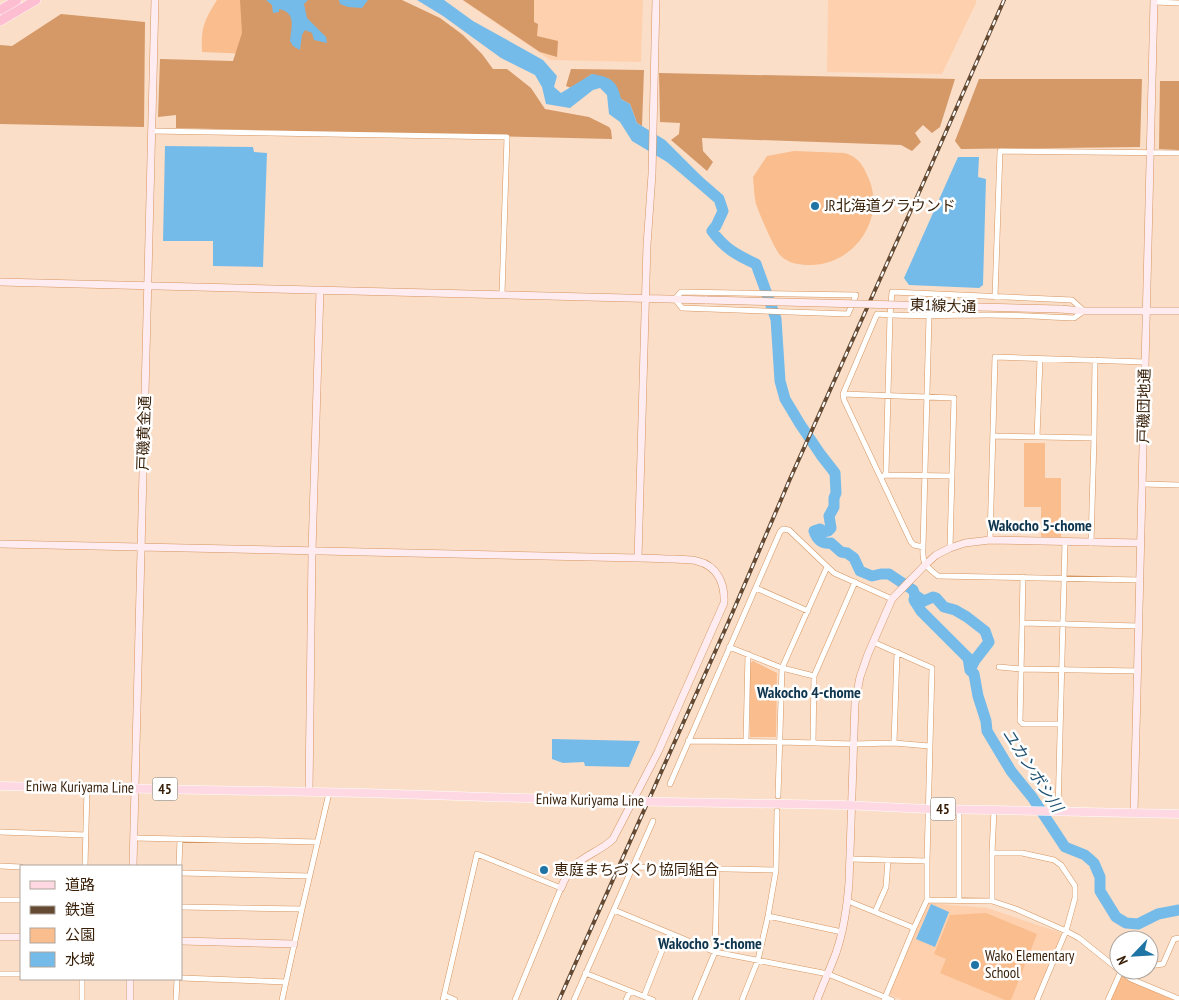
<svg xmlns="http://www.w3.org/2000/svg" width="1179" height="1000" viewBox="0 0 1179 1000" font-family="'PT Sans Narrow','Noto Sans JP',sans-serif">
	<rect width="100%" height="100%" fill="#fadec8"/>
	<path fill="#fed0ae" d="M 462,0 L 643,0 L 641,62 L 550,60 Z
		M 828,0 L 976,0 L 976,3 L 942,74 L 827,72 Z
		M 928,903 L 987,908 L 1059,932 L 1061,935 L 1034,1000 L 902,1000 L 888,994 Z"/>
	<path fill="#fabd8d" d="M 217,0 L 245,0 L 251,54 L 202,52 C 201,27 204,21 217,0 Z
		M 794,151 L 845,153 C 858,157 863,165 868,177 C 887,218 854,266 809,265 C 799,265 788,263 781,256 C 775,251 759,213 756,204 C 754,196 754,186 753,177 L 767,156 Z
		M 1024,443 L 1045,443 L 1045,478 L 1061,478 L 1061,537 L 1041,537 L 1041,507 L 1024,507 Z
		M 753,661 L 777,673 L 776,737 L 750,737 L 750,663 Z
		M 986,913 L 1037,934 L 1011,1000 L 1005,1000 L 940,973 L 946,959 L 934,954 L 950,915 Z
		M 1122,975 L 1132,982 L 1174,1000 L 1111,1000 Z"/>
	<path fill="#d59867" d="M 240,0 L 402,0 L 440,18 L 463,35 L 482,54 L 493,69 L 507,69 L 531,88 L 545,109 L 589,117 L 609,127 L 611,130 L 612,139 L 176,128 L 176,115 L 158,117 L 160,59 L 233,61 L 242,33 Z
		M 463,0 L 534,0 L 534,22 L 538,24 L 537,36 L 558,41 L 557,57 L 540,52 Z
		M 61,14 L 145,22 L 144,127 L 0,124 L 0,45 L 12,46 Z
		M 571,69 L 644,70 L 642,126 L 637,123 L 630,104 L 621,99 L 592,74 L 571,88 L 566,86 Z
		M 659,73 L 955,79 L 940,127 L 932,133 L 923,125 L 915,133 L 921,142 L 912,151 L 901,145 L 702,138 L 703,151 L 713,162 L 707,171 L 671,140 L 679,134 L 680,123 L 660,122 Z
		M 979,79 L 1142,79 L 1140,147 L 961,149 L 955,141 Z
		M 1160,81 L 1179,81 L 1179,150 L 1159,149 Z"/>
	<path fill="#75bbea" d="M 266,0 L 308,0 L 304,4 L 307,18 L 326,37 L 327,43 L 314,40 L 312,33 L 305,30 L 302,35 L 300,50 L 293,46 L 290,41 C 291,27 297,13 279,9 L 279,12 L 273,13 L 272,5 Z
		M 339,0 L 368,0 L 362,8 L 348,7 L 340,4 Z
		M 417,0 L 444,0 L 473,21 L 543,60 L 557,76 L 554,87 L 561,93 L 592,74 C 610,77 617,80 621,99 L 630,104 L 637,123 L 665,140 L 704,179 L 697,187 L 667,162 L 632,141 L 620,122 L 609,114 L 607,95 L 600,88 L 593,90 L 570,108 L 546,104 L 542,87 L 535,75 L 501,58 L 443,16 Z
		M 165,146 L 253,147 L 254,152 L 267,153 L 263,267 L 213,266 L 213,241 L 163,241 Z
		M 958,157 L 979,157 L 978,177 L 986,179 L 983,285 L 979,288 L 909,285 L 904,278 Z
		M 552,739 L 640,741 L 629,767 L 585,766 L 584,762 L 563,763 L 552,759 Z
		M 931,904 L 949,912 L 935,947 L 916,939 Z"/>
	<g fill="none" stroke-linecap="round" stroke-linejoin="round">
		<path stroke="#75bbea" stroke-width="11" d="M 689,173 L 719,199 L 723,211 L 716,226 L 712,231 C 725,249 737,255 756,264 L 776,319 L 780,381 L 785,399 L 800,424 L 821,455 L 835,473 L 836,493 L 834,498 L 834,507 L 829,516 L 831,528 L 828,531 L 824,532 L 820,529 L 814,531 C 817,540 822,544 831,543 L 841,552 L 847,553 L 854,558 L 860,571 L 872,576 L 881,574 L 889,574 L 913,590 L 915,595 L 924,601 L 933,597 L 936,598 L 944,607 L 955,610 L 967,617 L 985,631 L 989,642 L 975,660 L 970,670 L 974,674 L 978,696 L 986,721 L 987,731 L 1011,771 L 1032,797 L 1065,847 L 1085,855 L 1094,863 L 1100,877 L 1100,891 L 1116,917 L 1126,923 L 1138,924 L 1158,914 L 1179,910
			M 915,595 L 914,600 L 921,611 L 968,658 L 970,670"/>
		<g stroke="#d6955f" stroke-width="6">
			<path id="street" d="M 1154,2 L 1179,3
				M 151,131 L 507,137 L 502,294
				M 681,292 L 856,295 L 848,314 L 682,308 L 675,299 Z
				M 931,294 L 929,316 L 923,547 C 922,563 925,566 938,576 L 1140,580
				M 995,297 L 1000,151 L 1179,153
				M 843,394 L 954,398 L 950,548
				M 993,436 L 1094,438
				M 1037,437 L 1040,359
				M 885,475 L 952,476
				M 881,477 L 885,475 L 886,472 L 890,315 L 892,292 L 1072,300 L 1084,311 L 1074,318 C 1046,317 1018,315 989,315 C 952,315 914,317 877,314 L 843,394 L 844,400 L 911,542 L 914,545 L 923,547
				M 1143,484 L 1179,485
				M 990,540 L 995,357 L 1145,362
				M 1091,543 L 1094,438 L 1095,360
				M 1023,577 L 1020,721 L 1023,724 L 1060,724
				M 756,588 L 808,611
				M 1022,623 L 1139,626
				M 873,642 L 932,668 L 927,861 L 927,900 L 914,928 L 884,1000
				M 729,647 L 782,668 L 814,676
				M 999,667 L 1021,669 L 1138,671
				M 688,741 L 780,742 L 853,744 L 894,743 L 929,746
				M 746,741 L 748,654
				M 813,743 L 814,676 L 855,582
				M 894,743 L 897,652
				M 670,784 L 780,532 L 783,529 L 789,530 L 834,573 L 892,599
				M 778,796 L 782,668 L 827,567
				M 1058,812 L 1065,542
				M 0,832 L 86,835
				M 134,838 L 318,842
				M 992,853 L 1022,853 L 1054,860 L 1061,865 L 1075,886 L 1075,898 L 1066,931 L 1037,1000
				M 850,859 L 927,861
				M 0,866 L 21,867
				M 85,866 L 87,788
				M 179,866 L 180,839
				M 633,867 L 776,870
				M 181,873 L 310,876
				M 0,900 L 21,900
				M 927,900 L 992,901 L 1016,909 L 1066,931 L 1079,938 L 1119,970
				M 959,900 L 959,809
				M 848,901 L 914,928
				M 992,901 L 992,853 L 994,810
				M 181,907 L 302,909
				M 614,910 L 715,952 L 828,974 L 892,1000
				M 875,912 L 886,887 L 888,860
				M 768,916 L 842,932
				M 1149,966 L 1163,964 L 1174,939 L 1179,938
				M 1119,970 L 1131,979 L 1179,999
				M 585,973 L 653,1000
				M 0,974 L 21,974
				M 181,978 L 286,982
				M 444,995 L 455,1000
				M 644,996 L 669,933
				M 82,1000 L 82,979
				M 176,1000 L 177,979
				M 282,1000 L 302,909 L 329,793
				M 443,1000 L 477,854 L 561,888 L 515,1000
				M 574,1000 L 653,821
				M 626,1000 L 630,991
				M 695,1000 L 715,952 L 717,868
				M 742,1000 L 758,960 L 768,916 L 776,870 L 777,811
				M 1108,1000 L 1121,971 L 1126,970"/>
		</g>
		<g stroke="#d6955f" stroke-width="8">
			<path id="secondary" d="M 0,282 L 707,300
				M 1060,309 L 1084,311 L 1179,311
				M 0,544 L 638,558 L 647,245 L 652,174 L 656,0
				M 309,792 L 312,551 L 320,290
				M 1134,813 L 1154,0
				M 133,866 L 155,0
				M 561,888 C 564,880 568,873 573,867 C 584,855 601,851 613,839 L 658,752 L 724,603 C 725,584 718,566 697,561 C 690,559 681,560 674,559 C 662,559 650,558 638,558
				M 0,937 L 21,937
				M 181,941 L 294,944
				M 130,1000 L 130,979
				M 817,1000 C 823,984 830,969 836,953 C 844,930 847,907 849,883 L 855,703 L 860,677 L 868,654 L 892,599 L 925,565 L 936,555 L 950,548 L 965,543 L 990,540 L 1140,543"/>
		</g>
		<g stroke="#fff" stroke-width="9">
			<path id="primary" d="M 0,786 L 365,793 L 615,801
				M 668,802 L 843,805 L 928,809 L 994,810 L 1179,814"/>
		</g>
		<g stroke="#fff" stroke-width="10">
			<path id="highway" d="M 0,10 L 17,0
				M 0,21 L 36,0"/>
		</g>
		<use href="#street" stroke="#fff" stroke-width="5"/>
		<use href="#secondary" stroke="#feecf1" stroke-width="7"/>
		<use href="#primary" stroke="#fed8e3" stroke-width="8"/>
		<use href="#highway" stroke="#fdbed1" stroke-width="9"/>
		<g stroke="#644a33" stroke-width="4">
			<path id="rail" d="M 559,1000 L 728,623 L 790,479 L 930,168 L 1004,0"/>
		</g>
		<use href="#rail" stroke="#fff" stroke-width="2" stroke-dasharray="5.5" stroke-linecap="butt"/>
		<g stroke="#d6955f" stroke-width="8" stroke-linecap="butt">
			<path id="secondary-bridge" d="M 707,300 L 1060,309"/>
		</g>
		<g stroke="#fff" stroke-width="9" stroke-linecap="butt">
			<path id="primary-bridge" d="M 615,801 L 668,802"/>
		</g>
		<use href="#secondary-bridge" stroke="#feecf1" stroke-width="7"/>
		<use href="#primary-bridge" stroke="#fed8e3" stroke-width="8"/>
	</g>
	<g fill="#1e74a4" stroke="#fff" stroke-width="2">
		<circle cx="815" cy="206" r="5"/>
		<circle cx="544" cy="870" r="5"/>
		<circle cx="975" cy="965" r="5"/>
	</g>
	<g text-anchor="middle" stroke-width="5" stroke-linejoin="round" paint-order="stroke">
		<g fill="#fff" stroke="#736251" stroke-width="1">
			<rect x="152.5" y="777.5" width="25" height="23" rx="4"/>
			<rect x="930.5" y="797.5" width="25" height="23" rx="4"/>
		</g>
		<g font-size="14" font-weight="bold" fill="#371e07">
			<text x="165" y="794">45</text>
			<text x="943" y="814">45</text>
		</g>
		<g font-size="15" fill="#371e07" stroke="#fff" text-anchor="start">
			<text x="825" y="211">JR北海道グラウンド</text>
			<text x="554" y="875">恵庭まちづくり協同組合</text>
			<text x="985" y="961">Wako Elementary<tspan x="985" dy="17">School</tspan></text>
		</g>
		<g font-size="15" fill="#371e07" stroke="#fff">
			<text transform="translate(943 306) rotate(2)" y="5">東1線大通</text>
			<text transform="translate(1144 406) rotate(-89)" y="5">戸磯団地通</text>
			<text transform="translate(144 433) rotate(-88)" y="5">戸磯黄金通</text>
			<text transform="translate(80 787) rotate(1)" y="5">Eniwa Kuriyama Line</text>
			<text transform="translate(590 800) rotate(1)" y="5">Eniwa Kuriyama Line</text>
		</g>
		<g font-size="16" font-weight="bold" fill="#0f364e" stroke="#fff">
			<text x="1040" y="531">Wakocho 5-chome</text>
			<text x="809" y="698">Wakocho 4-chome</text>
			<text x="710" y="949">Wakocho 3-chome</text>
		</g>
		<g font-size="16" font-style="italic" fill="#1e5272" stroke="#fff">
			<text transform="translate(1033 770) rotate(57)" y="6">ユカンボシ川</text>
		</g>
	</g>
	<rect x="20" y="865" width="162" height="115" fill="#ffffff" stroke="#afa59c"/>
	<rect x="30" y="881" width="25" height="8" fill="#fed8e3" stroke="#afa59c"/>
	<text x="65" y="890" font-size="15" fill="#371e07">道路</text>
	<rect x="30" y="906" width="25" height="8" fill="#644a33" stroke="#afa59c"/>
	<text x="65" y="915" font-size="15" fill="#371e07">鉄道</text>
	<rect x="30" y="928" width="25" height="15" fill="#fabd8d" stroke="#afa59c"/>
	<text x="65" y="940" font-size="15" fill="#371e07">公園</text>
	<rect x="30" y="952" width="25" height="15" fill="#75bbea" stroke="#afa59c"/>
	<text x="65" y="965" font-size="15" fill="#371e07">水域</text>
	<g transform="translate(1134 955) rotate(245)"><circle r="24" fill="#ffffff" stroke="#afa59c"/>
	<path d="M0-4L9 19L0 12L-9 19Z" fill="#1e74a4"/>
	<text y="-8" font-size="14" font-weight="bold" text-anchor="middle" fill="#371e07">N</text>
	</g>
</svg>
